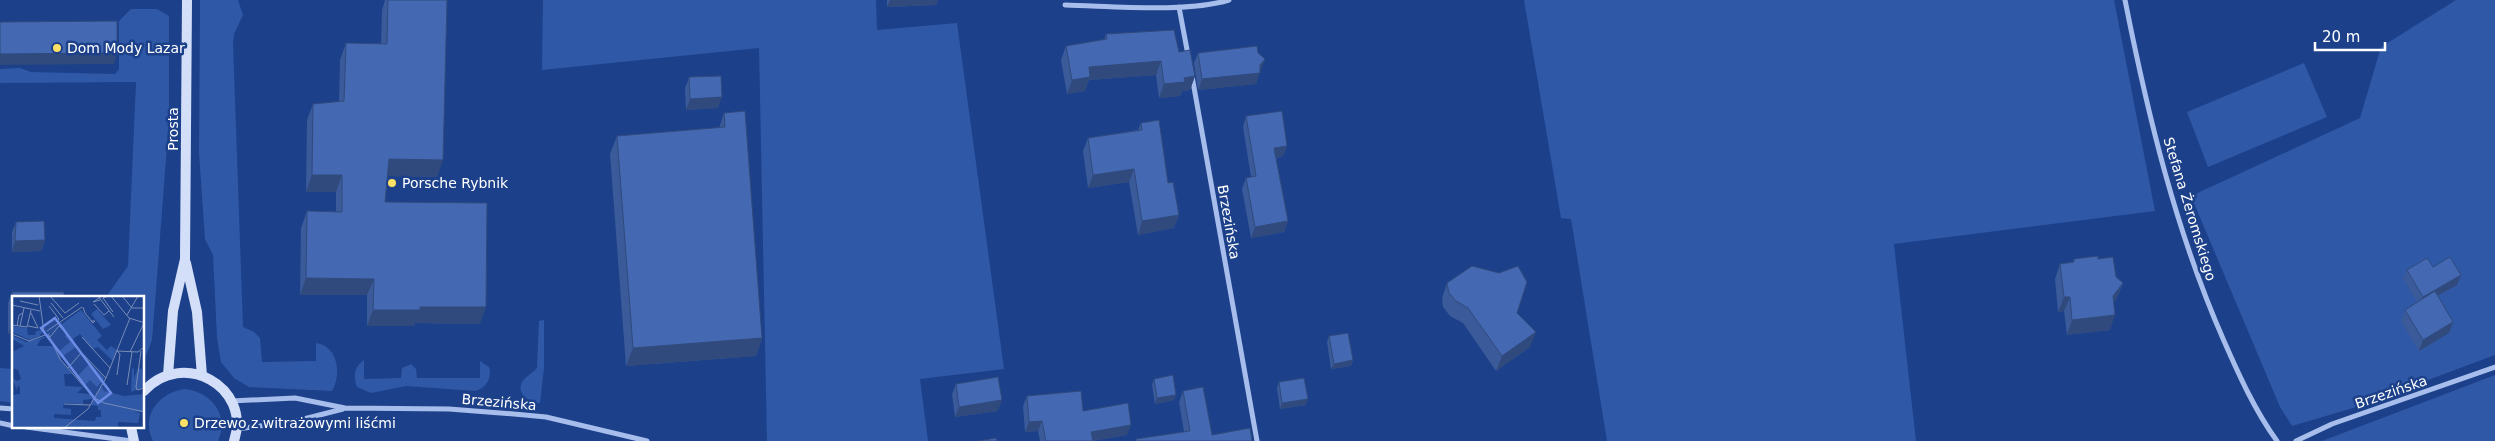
<svg xmlns="http://www.w3.org/2000/svg" width="2495" height="441" viewBox="0 0 2495 441" font-family="'DejaVu Sans',sans-serif">
	<rect width="100%" height="100%" fill="#1c4089"/>
	<path fill="#2f58a7" d="M 200,0 L 238,0 L 243,15 L 234,34 L 233,43 L 243,327 L 254,332 L 260,338 L 262,362 L 316,361 L 316,343 C 338,346 342,374 332,391 L 249,387 L 234,378 L 221,362 L 217,338 L 213,255 L 205,239 L 199,153 Z
		M 543,0 L 876,0 L 877,30 L 957,23 L 1004,369 L 920,379 L 928,441 L 767,441 L 759,48 L 542,70 Z
		M 1524,0 L 2114,0 L 2155,211 L 1894,244 L 1916,441 L 1607,441 L 1571,219 L 1561,218 Z
		M 2456,0 L 2495,0 L 2495,355 L 2353,408 L 2292,426 L 2280,407 L 2191,196 L 2360,118 L 2381,47 Z
		M 131,9 L 157,9 L 169,16 L 169,119 L 158,264 L 152,340 L 144,361 L 144,297 L 106,297 L 128,266 L 136,82 L 0,83 L 0,69 L 20,68 L 31,72 L 115,74 L 119,69 L 119,21 Z
		M 2304,63 L 2327,117 L 2208,167 L 2187,112 Z
		M 544,320 L 544,368 L 540,403 C 530,403 516,394 522,382 C 526,376 533,373 537,368 L 539,321 Z
		M 364,360 L 364,379 L 401,378 L 402,368 L 411,364 L 416,369 L 417,378 L 480,378 L 480,361 L 489,367 C 492,378 487,387 476,391 L 406,386 L 371,393 L 357,387 C 353,376 354,367 364,360 Z
		M 0,368 L 14,369 L 14,403 L 0,401 Z
		M 2495,375 L 2495,441 L 2322,441 Z
		M 185,389 C 211,392 230,415 218,441 L 153,441 C 140,415 160,392 185,389 Z"/>
	<g fill="none" stroke-linecap="round" stroke-linejoin="round">
		<path stroke="#a7beec" stroke-width="5" d="M 2125,0 C 2148,116 2176,232 2224,341 C 2239,375 2255,411 2277,441
			M 1065,5 C 1112,6 1186,13 1229,0
			M 1179,7 L 1188,55
			M 1192,76 L 1257,441
			M 231,401 L 295,398 L 345,408 L 449,409 L 514,414 L 546,417 L 647,441
			M 0,408 L 14,409
			M 0,423 L 14,426
			M 26,427 L 132,441
			M 237,429 L 296,421 L 343,409
			M 2296,441 L 2332,424 L 2495,367"/>
		<path stroke="#d3dff9" stroke-width="10" d="M 186,263 L 197,312 L 202,376
			M 168,375 L 173,311 L 185,259 L 187,0
			M 144,391 C 182,349 252,386 234,441
			M 131,427 L 134,441"/>
	</g>
	<path fill="#3a5a99" d="M 385,0 L 447,0 L 437,177 L 388,176 L 385,202 L 480,324 L 415,323 L 414,326 L 367,326 L 367,295 L 300,295 L 301,228 L 307,211 L 336,212 L 336,192 L 306,192 L 307,120 L 313,104 L 339,102 L 340,60 L 346,43 L 381,44 L 382,10 Z
		M 887,0 L 938,0 L 936,5 L 887,7 Z
		M 1106,34 L 1179,52 L 1195,76 L 1190,90 L 1182,91 L 1180,96 L 1159,98 L 1156,75 L 1089,80 L 1085,91 L 1067,94 L 1061,60 L 1066,46 L 1104,40 Z
		M 1198,53 L 1258,53 L 1265,59 L 1260,71 L 1256,84 L 1198,90 L 1194,63 Z
		M 689,78 L 718,108 L 686,110 L 685,88 Z
		M 724,113 L 762,338 L 756,356 L 626,366 L 610,154 L 617,136 L 719,128 Z
		M 1246,116 L 1287,146 L 1283,156 L 1276,158 L 1288,221 L 1284,232 L 1251,238 L 1242,189 L 1246,178 L 1251,177 L 1243,127 Z
		M 1141,123 L 1168,183 L 1179,215 L 1174,228 L 1138,235 L 1129,182 L 1088,188 L 1083,151 L 1088,138 L 1138,130 Z
		M 16,222 L 45,240 L 41,251 L 12,252 L 12,232 Z
		M 2074,259 L 2098,259 L 2123,283 L 2117,298 L 2114,302 L 2110,330 L 2067,335 L 2064,311 L 2058,312 L 2055,279 L 2060,264 L 2073,262 Z
		M 2433,267 L 2457,285 L 2438,296 L 2453,322 L 2449,333 L 2419,351 L 2401,321 L 2405,310 L 2417,302 L 2403,279 L 2407,270 Z
		M 1447,283 L 1517,313 L 1530,347 L 1496,371 L 1463,323 L 1450,316 L 1443,307 L 1442,298 Z
		M 12,292 L 14,297 L 14,335 L 8,334 L 8,303 Z
		M 1329,336 L 1353,360 L 1351,366 L 1331,369 L 1327,342 Z
		M 1154,379 L 1174,400 L 1155,404 L 1152,385 Z
		M 1279,382 L 1306,405 L 1280,409 L 1277,388 Z
		M 956,384 L 998,411 L 955,417 L 952,394 Z
		M 1183,391 L 1212,435 L 1252,441 L 1136,441 L 1136,439 L 1184,432 L 1179,402 Z
		M 1027,396 L 1083,411 L 1127,435 L 1092,441 L 1040,441 L 1038,431 L 1025,432 L 1023,406 Z"/>
	<path fill="#304a7d" d="M 890,0 L 938,0 L 936,5 L 887,7 Z
		M 117,53 L 114,64 L 0,65 L 0,54 Z
		M 1265,59 L 1261,70 L 1258,73 L 1260,73 L 1256,84 L 1198,90 L 1202,79 L 1260,65 Z
		M 1161,61 L 1156,75 L 1089,80 L 1085,91 L 1067,94 L 1072,80 L 1089,67 Z
		M 1195,76 L 1190,90 L 1182,91 L 1180,96 L 1159,98 L 1164,84 L 1184,78 Z
		M 722,97 L 718,108 L 686,110 L 690,99 Z
		M 1287,146 L 1283,156 L 1270,158 L 1274,148 Z
		M 389,159 L 443,160 L 437,177 L 383,176 Z
		M 1134,169 L 1129,182 L 1088,188 L 1093,175 Z
		M 312,175 L 342,175 L 336,192 L 306,192 Z
		M 1179,215 L 1174,228 L 1138,235 L 1142,221 Z
		M 1288,221 L 1284,232 L 1251,238 L 1255,227 Z
		M 45,240 L 41,251 L 12,252 L 15,241 Z
		M 2461,275 L 2457,285 L 2419,306 L 2423,297 Z
		M 306,278 L 374,279 L 367,295 L 300,295 Z
		M 2123,283 L 2117,298 L 2108,310 L 2113,296 Z
		M 2064,297 L 2070,297 L 2064,311 L 2058,312 Z
		M 420,307 L 486,307 L 480,324 L 415,323 L 414,326 L 367,326 L 373,310 Z
		M 2115,315 L 2110,330 L 2067,335 L 2072,320 Z
		M 2453,322 L 2449,333 L 2419,351 L 2423,340 Z
		M 12,324 L 14,324 L 14,335 L 8,334 Z
		M 1536,332 L 1530,347 L 1496,371 L 1502,356 Z
		M 762,338 L 756,356 L 626,366 L 633,348 Z
		M 1353,360 L 1351,366 L 1331,369 L 1334,364 Z
		M 1176,395 L 1174,400 L 1155,404 L 1157,398 Z
		M 1308,399 L 1306,405 L 1280,409 L 1282,403 Z
		M 1002,400 L 998,411 L 955,417 L 959,407 Z
		M 1042,421 L 1038,431 L 1025,432 L 1029,422 Z
		M 1131,425 L 1127,435 L 1092,441 L 1091,432 Z"/>
	<path fill="#4469b2" stroke="#304a7d" d="M 388,0 L 447,0 L 443,160 L 389,159 L 385,202 L 487,203 L 486,307 L 420,307 L 420,310 L 373,310 L 374,279 L 306,278 L 307,211 L 342,212 L 342,175 L 312,175 L 313,104 L 344,101 L 346,43 L 387,44 Z
		M 117,21 L 117,53 L 0,54 L 0,22 Z
		M 1174,30 L 1179,52 L 1190,50 L 1195,76 L 1184,78 L 1185,82 L 1164,84 L 1161,61 L 1089,67 L 1090,77 L 1072,80 L 1066,46 L 1107,39 L 1106,34 Z
		M 1257,46 L 1258,53 L 1265,59 L 1260,65 L 1260,73 L 1202,79 L 1198,53 Z
		M 721,76 L 722,97 L 690,99 L 689,77 Z
		M 745,111 L 762,338 L 633,348 L 617,136 L 725,127 L 724,113 Z
		M 1282,111 L 1287,146 L 1274,148 L 1288,221 L 1255,227 L 1246,178 L 1256,176 L 1246,116 Z
		M 1159,120 L 1168,183 L 1173,182 L 1179,215 L 1142,221 L 1134,169 L 1093,175 L 1088,138 L 1142,130 L 1141,123 Z
		M 44,221 L 45,240 L 15,241 L 16,222 Z
		M 2098,256 L 2098,259 L 2113,257 L 2116,277 L 2123,283 L 2113,296 L 2115,315 L 2072,320 L 2070,297 L 2064,297 L 2060,264 L 2074,262 L 2074,259 Z
		M 2450,257 L 2461,275 L 2423,297 L 2407,270 L 2427,258 L 2433,267 Z
		M 1472,266 L 1499,273 L 1518,266 L 1527,282 L 1517,313 L 1536,332 L 1502,356 L 1468,308 L 1456,301 L 1449,293 L 1447,283 Z
		M 2435,291 L 2453,322 L 2423,340 L 2405,310 Z
		M 12,292 L 64,292 L 64,297 L 14,297 L 14,324 L 12,324 Z
		M 1348,333 L 1353,360 L 1334,364 L 1329,336 Z
		M 1173,375 L 1176,395 L 1157,398 L 1154,379 Z
		M 998,377 L 1002,400 L 959,407 L 956,384 Z
		M 1304,378 L 1308,399 L 1282,403 L 1279,382 Z
		M 1203,387 L 1212,435 L 1250,428 L 1252,441 L 1136,441 L 1136,439 L 1190,431 L 1183,391 Z
		M 1081,391 L 1083,411 L 1128,403 L 1131,425 L 1091,432 L 1093,441 L 1046,441 L 1042,421 L 1029,422 L 1027,396 Z
		M 996,438 L 997,441 L 978,441 Z"/>
	<g fill="#fce164" stroke="#1c4089" stroke-width="2">
		<circle cx="57" cy="48" r="5"/>
		<circle cx="392" cy="183" r="5"/>
		<circle cx="184" cy="423" r="5"/>
	</g>
	<g text-anchor="middle" stroke-width="5" stroke-linejoin="round" paint-order="stroke">
		<g font-size="14" fill="#fff" stroke="#1c4089" text-anchor="start">
			<text x="67" y="53">Dom Mody Lazar</text>
			<text x="402" y="188">Porsche Rybnik</text>
			<text x="194" y="428">Drzewo z witrażowymi liśćmi</text>
		</g>
		<g font-size="14" fill="#fff" stroke="#1c4089">
			<text transform="translate(173 129) rotate(-90)" y="5">Prosta</text>
			<text transform="translate(2190 209) rotate(73)" y="5">Stefana Żeromskiego</text>
			<text transform="translate(1229 222) rotate(80)" y="5">Brzezińska</text>
			<text transform="translate(2391 392) rotate(-19)" y="5">Brzezińska</text>
			<text transform="translate(499 402) rotate(5)" y="5">Brzezińska</text>
		</g>
	</g>
	<g transform="translate(12 296)">
		<rect width="132" height="132" fill="#1c4089"/>
		<path d="M 85,13 L 99,29 L 91,33 L 79,18 ZM 69,14 L 90,40 L 85,44 L 95,54 L 99,50 L 105,54 L 101,65 L 86,51 L 80,53 L 68,38 L 61,43 L 64,51 L 48,62 L 46,56 L 58,46 L 53,40 L 55,37 L 48,29 L 38,36 L 38,41 L 37,37 ZM 0,30 L 15,32 L 16,39 L 23,39 L 24,35 L 31,34 L 28,40 L 18,44 L 0,36 ZM 0,39 L 14,46 L 36,40 L 28,44 L 25,50 L 43,50 L 48,63 L 60,78 L 52,78 L 53,90 L 71,91 L 65,97 L 78,98 L 81,103 L 89,90 L 92,95 L 112,100 L 132,98 L 132,116 L 121,116 L 128,117 L 126,127 L 106,126 L 106,132 L 0,132 L 0,99 L 8,98 L 8,91 L 6,89 L 5,94 L 0,82 L 5,85 L 9,83 L 6,74 L 0,72 L 0,56 L 12,50 L 0,43 ZM 80,103 L 79,109 L 86,110 L 86,114 L 89,114 L 89,121 L 84,121 L 83,125 L 42,122 L 42,118 L 59,119 L 59,113 L 51,112 L 52,107 L 71,108 L 71,104 ZM 78,67 L 93,82 L 85,91 L 78,84 L 72,90 L 65,81 ZM 120,72 L 122,73 L 122,82 L 126,72 L 130,73 L 132,91 L 119,96 Z" fill="#2f58a7" fill-rule="evenodd"/>
		<path fill="none" stroke="#778cb8" stroke-width="1" d="M 27,0 L 32,36M 38,0 L 53,17 L 67,7M 86,0 L 102,21M 96,0 L 91,2 L 101,16M 99,0 L 117,22 L 133,27M 110,0 L 120,12 L 133,12M 88,4 L 81,6 L 90,0M 8,5 L 26,9M 39,7 L 51,22M 82,8 L 92,19 L 97,15M 0,9 L 28,15M 37,10 L 47,23 L 45,26M 71,11 L 73,17 L 81,27 L 83,25 L 79,25M 115,19 L 126,0M 0,29 L 15,31 L 19,14M 5,30 L 7,19 L 11,17M 8,30 L 12,12M 16,30 L 26,32 L 19,17M 35,35 L 70,11M 0,38 L 17,45 L 33,39M 36,38 L 48,63 L 81,101 L 92,107 L 133,116M 38,41 L 47,30 L 51,33M 70,41 L 98,72M 67,54 L 94,82M 129,55 L 124,91 L 125,94 L 133,92M 118,56 L 132,27M 56,72 L 69,57M 105,79 L 108,58 L 105,55 L 126,56 L 133,50M 115,89 L 120,56M 52,108 L 78,109M 52,132 L 76,113 L 94,82 L 118,22"/>
		<path fill="#6c8ce6" fill-opacity="0.15" stroke="#6c8ce6" stroke-width="2.5" d="M 43,22 L 99,97 L 86,107 L 29,32 Z"/>
		<rect width="132" height="132" fill="none" stroke="#fff" stroke-width="2.5"/>
	</g>
	<path d="M2315 42v8h70v-8" fill="none" stroke="#ffffff" stroke-width="2.5"/>
	<text x="2322" y="42" font-size="15" fill="#ffffff" stroke="#1c4089" stroke-width="4" paint-order="stroke">20 m</text>
</svg>
